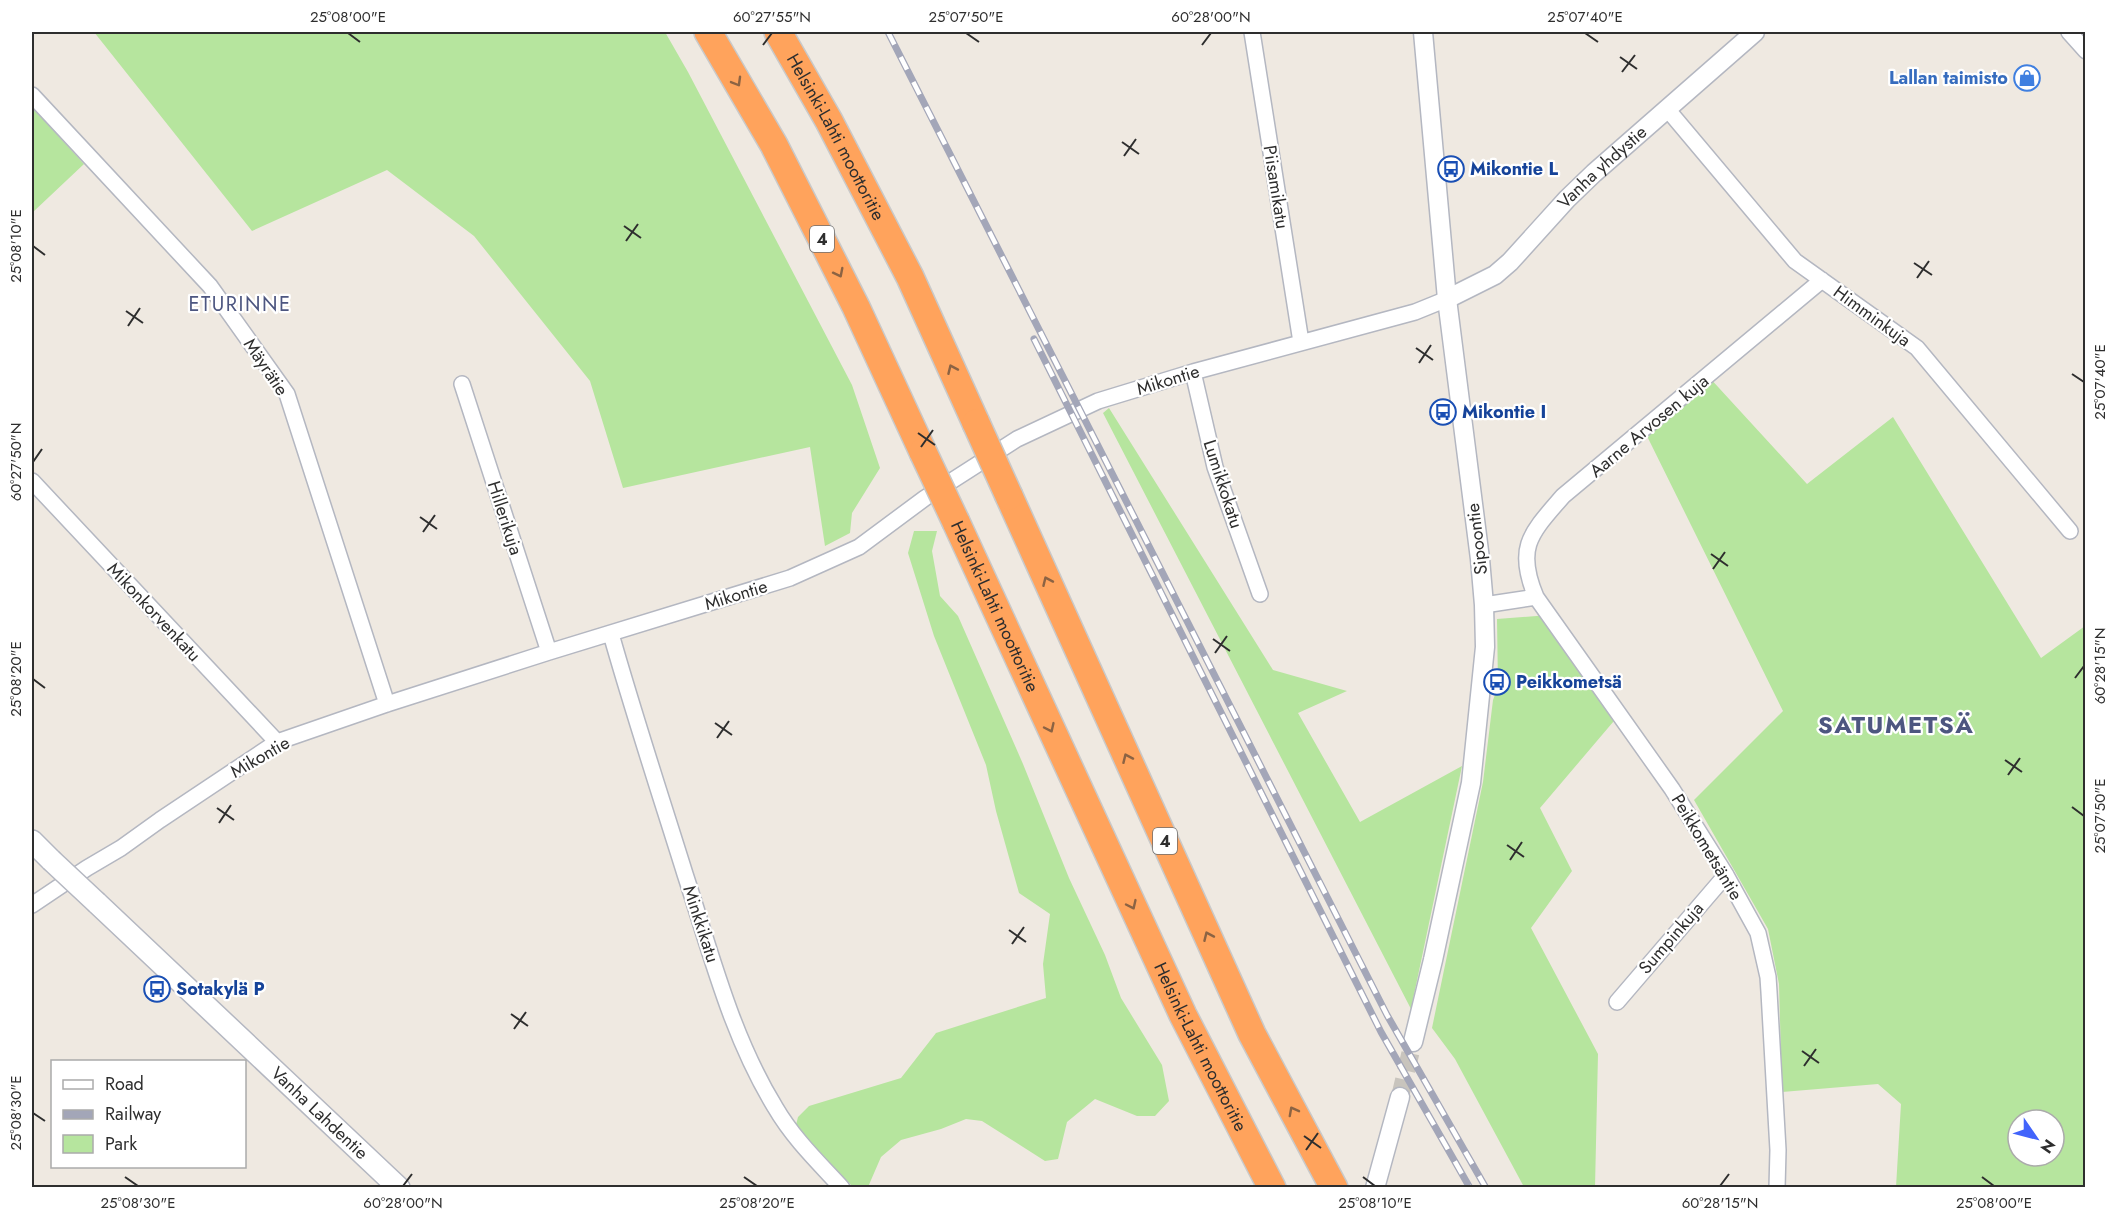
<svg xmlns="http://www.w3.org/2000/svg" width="2117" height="1219" viewBox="0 0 2117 1219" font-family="Jost,sans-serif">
	<rect width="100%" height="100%" fill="#efe9e1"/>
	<path fill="#b6e59e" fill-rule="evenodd" d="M 94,32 L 665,32 L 688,72 L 852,385 L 880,468 L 852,513 L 850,533 L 825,546 L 810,447 L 623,488 L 590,381 L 474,236 L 387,170 L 252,231 Z
		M 32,107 L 84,164 L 32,213 Z
		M 1708,376 L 1807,484 L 1893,417 L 2041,658 L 2085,626 L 2085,1187 L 1896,1187 L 1901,1104 L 1878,1084 L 1782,1092 L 1779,984 L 1768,929 L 1694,800 L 1783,711 L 1644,430 ZM 2018,1120 L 2054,1120 L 2054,1156 L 2018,1156 Z
		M 1109,408 L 1273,670 L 1347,691 L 1298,713 L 1360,822 L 1462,766 L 1411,1009 L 1103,413 Z
		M 914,531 L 937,531 L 932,551 L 940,596 L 958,616 L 1023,764 L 1069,878 L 1105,955 L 1121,998 L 1162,1065 L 1169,1101 L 1155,1116 L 1137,1116 L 1095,1099 L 1067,1122 L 1058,1159 L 1045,1161 L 982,1121 L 966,1119 L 941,1129 L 901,1140 L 881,1157 L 868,1187 L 853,1187 L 814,1147 L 796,1125 L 798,1117 L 809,1106 L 901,1078 L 936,1033 L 1046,998 L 1043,964 L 1050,914 L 1019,893 L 996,811 L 986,765 L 934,636 L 908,553 Z
		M 1549,615 L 1619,715 L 1540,808 L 1572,871 L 1531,928 L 1598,1054 L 1595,1187 L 1524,1187 L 1455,1059 L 1432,1028 L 1483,782 L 1493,700 L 1498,687 L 1497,619 Z"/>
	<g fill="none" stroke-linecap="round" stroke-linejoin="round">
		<path stroke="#c8c4bd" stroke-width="18" stroke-dasharray="18 9" stroke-linecap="butt" d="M 1400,1097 L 1413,1042"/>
		<g stroke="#b4b7c1" stroke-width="18">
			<path id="minor" d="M 1252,32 L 1301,342
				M 2069,32 L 2086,51
				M 32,95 L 210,286 L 287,394 L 387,704
				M 1668,110 L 1795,261 L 1917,348 L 2070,531
				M 1193,372 L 1215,467 L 1260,594
				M 462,384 L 549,652
				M 32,481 L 277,742
				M 1536,597 C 1515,547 1531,533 1563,496 L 1822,280
				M 1484,605 L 1536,597 L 1672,789 L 1726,875 L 1758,933 L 1768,977 L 1769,992 L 1778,1150 L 1777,1188
				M 611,634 C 634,715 660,794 685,874 C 711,953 731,1035 775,1107 C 793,1138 818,1162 842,1188
				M 32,905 L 87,868 L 121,848 L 160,820 L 277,742 L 387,704 L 549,652 L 790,578 L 859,547 L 925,498 L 1017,439 L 1098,401 L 1193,372 L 1415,312 L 1447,299
				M 1617,1002 L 1726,875"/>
		</g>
		<g stroke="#b4b7c1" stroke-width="21">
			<g id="tertiary">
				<path id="s1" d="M 1447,299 L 1495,275 L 1510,262 L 1567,199 L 1594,173 L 1755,32"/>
				<path d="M 1413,1042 L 1433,960 L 1471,783 L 1485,647 L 1484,605 L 1480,559 L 1447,299 L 1423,32"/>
				<path d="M 1375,1188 L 1400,1097"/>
			</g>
		</g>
		<g stroke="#b4b7c1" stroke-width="24">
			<g id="secondary">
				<path d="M 32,841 L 51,860"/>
				<path id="s2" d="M 97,903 L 399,1188"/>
			</g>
		</g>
		<g stroke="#c9c9c9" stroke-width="30">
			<g id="motorway">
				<path d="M 708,32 L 774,145 L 856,307 L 923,452"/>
				<path id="s3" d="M 778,32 L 829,121 L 910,277 L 976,423"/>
				<path d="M 1009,496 L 1252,1034 L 1334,1188"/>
				<path id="s4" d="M 956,522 L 1183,1015 L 1272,1188"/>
			</g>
		</g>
		<use href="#minor" stroke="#fff" stroke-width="15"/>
		<use href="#tertiary" stroke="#fff" stroke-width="18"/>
		<use href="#secondary" stroke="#fff" stroke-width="21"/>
		<use href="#motorway" stroke="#ffa35c" stroke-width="27"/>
		<g stroke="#a3a6b8" stroke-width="7">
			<path id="rail" d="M 888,32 L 1387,1015 L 1486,1188
				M 1034,339 L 1381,1032 L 1470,1188"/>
		</g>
		<use href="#rail" stroke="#fff" stroke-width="4.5" stroke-dasharray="14" stroke-linecap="butt"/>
		<g stroke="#b4b7c1" stroke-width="24" stroke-linecap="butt">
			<path id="secondary-bridge" d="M 51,860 L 97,903"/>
		</g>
		<g stroke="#c9c9c9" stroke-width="30" stroke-linecap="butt">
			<path id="motorway-bridge" d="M 976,423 L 1009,496
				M 923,452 L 956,522"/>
		</g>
		<use href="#secondary-bridge" stroke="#fff" stroke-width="21"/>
		<use href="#motorway-bridge" stroke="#ffa35c" stroke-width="27"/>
	</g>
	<defs><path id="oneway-chevron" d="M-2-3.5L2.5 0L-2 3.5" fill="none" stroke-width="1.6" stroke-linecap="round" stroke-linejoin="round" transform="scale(1.5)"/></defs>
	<g stroke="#8c6343">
		<use href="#oneway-chevron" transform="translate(737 82) rotate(60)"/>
		<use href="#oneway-chevron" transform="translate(839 273) rotate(63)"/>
		<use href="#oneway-chevron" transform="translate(952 369) rotate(-114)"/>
		<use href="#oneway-chevron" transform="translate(1047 581) rotate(-114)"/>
		<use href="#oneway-chevron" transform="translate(1050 728) rotate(65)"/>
		<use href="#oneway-chevron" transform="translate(1127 758) rotate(-114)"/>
		<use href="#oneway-chevron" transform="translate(1132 905) rotate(65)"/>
		<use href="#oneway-chevron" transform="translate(1208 936) rotate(-114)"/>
		<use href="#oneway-chevron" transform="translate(1293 1111) rotate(-118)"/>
	</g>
	<path fill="none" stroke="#2e2e2e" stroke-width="2" d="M 348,33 L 360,42M 966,33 L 979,42M 1585,33 L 1598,42M 763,45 L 772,33M 1202,45 L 1211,33M 1620,57 L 1637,69M 1622,72 L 1635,55M 1122,142 L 1139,154M 1124,156 L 1136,139M 624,226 L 641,238M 626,241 L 638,224M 33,246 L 45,255M 1914,263 L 1932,275M 1917,278 L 1929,261M 126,311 L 143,323M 128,326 L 140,308M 1416,348 L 1433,360M 1419,363 L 1431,345M 2072,374 L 2084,382M 918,433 L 935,445M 921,447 L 933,430M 33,462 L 42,449M 420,517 L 437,529M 423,532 L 435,515M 1711,554 L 1728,566M 1713,569 L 1725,552M 1213,639 L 1230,651M 1215,653 L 1227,636M 2075,678 L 2084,666M 33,679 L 45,688M 715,723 L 732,735M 717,738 L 729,721M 2005,760 L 2022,772M 2008,775 L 2020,758M 2072,807 L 2084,816M 217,808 L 234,820M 219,823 L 231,805M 1507,845 L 1524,857M 1510,860 L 1522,842M 1009,930 L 1026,942M 1012,944 L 1024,927M 511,1014 L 528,1026M 514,1029 L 526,1012M 1802,1051 L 1819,1063M 1804,1066 L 1816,1049M 33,1113 L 45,1121M 1304,1136 L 1321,1148M 1306,1150 L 1318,1133M 125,1177 L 138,1186M 744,1177 L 757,1186M 1363,1177 L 1375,1186M 1982,1177 L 1994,1186M 403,1186 L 412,1174M 1720,1186 L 1729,1174"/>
	<defs>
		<g id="shop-ring" transform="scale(1.35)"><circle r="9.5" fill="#fff" stroke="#3f7fe0" stroke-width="1.5"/><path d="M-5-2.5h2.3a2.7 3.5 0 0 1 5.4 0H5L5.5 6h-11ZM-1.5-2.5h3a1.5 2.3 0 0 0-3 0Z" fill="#3f7fe0"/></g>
		<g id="bus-ring" transform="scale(1.35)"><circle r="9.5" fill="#fff" stroke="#1a4fb4" stroke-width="1.5"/><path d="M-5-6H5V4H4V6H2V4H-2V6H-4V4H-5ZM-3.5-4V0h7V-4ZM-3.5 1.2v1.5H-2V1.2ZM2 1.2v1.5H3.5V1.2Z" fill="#1a4fb4"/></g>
	</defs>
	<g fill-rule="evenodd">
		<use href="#shop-ring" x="2027" y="78"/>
		<use href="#bus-ring" x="1451" y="169"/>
		<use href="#bus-ring" x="1443" y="412"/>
		<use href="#bus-ring" x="1497" y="682"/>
		<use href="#bus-ring" x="157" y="989"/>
	</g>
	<g text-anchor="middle" stroke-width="4.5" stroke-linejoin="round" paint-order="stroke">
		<g fill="#fff" stroke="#6d6d6d" stroke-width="1.5">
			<rect x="810" y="226" width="24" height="26" rx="4.5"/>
			<rect x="1153" y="828" width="24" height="26" rx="4.5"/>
		</g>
		<g font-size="16" font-weight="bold" fill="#2e2e2e">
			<text x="822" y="245">4</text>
			<text x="1165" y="847">4</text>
		</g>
		<g font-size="18" font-weight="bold" fill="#366cbe" stroke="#fff" text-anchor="end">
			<text x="2008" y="84">Lallan taimisto</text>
		</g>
		<g font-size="18" fill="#2e2e2e" stroke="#fff">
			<text dy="6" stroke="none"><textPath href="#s3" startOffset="120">Helsinki-Lahti moottoritie</textPath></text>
			<text dy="6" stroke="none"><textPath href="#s1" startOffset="206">Vanha yhdystie</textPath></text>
			<text transform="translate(1276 187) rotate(81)" y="6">Piisamikatu</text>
			<text transform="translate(1872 316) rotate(36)" y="6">Himminkuja</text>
			<text transform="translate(266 367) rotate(56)" y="6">Mäyrätie</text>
			<text transform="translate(1168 380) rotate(-17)" y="6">Mikontie</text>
			<text transform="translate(1649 426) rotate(-40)" y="6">Aarne Arvosen kuja</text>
			<text transform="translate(1223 484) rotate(72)" y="6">Lumikkokatu</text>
			<text transform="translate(505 518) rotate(72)" y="6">Hillerikuja</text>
			<text transform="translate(1477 539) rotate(-97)" y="6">Sipoontie</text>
			<text transform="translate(736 595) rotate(-17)" y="6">Mikontie</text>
			<text dy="6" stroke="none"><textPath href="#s4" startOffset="93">Helsinki-Lahti moottoritie</textPath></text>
			<text transform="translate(154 612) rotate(47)" y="6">Mikonkorvenkatu</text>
			<text transform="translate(260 757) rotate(-30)" y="6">Mikontie</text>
			<text transform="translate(1707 847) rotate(59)" y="6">Peikkometsäntie</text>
			<text transform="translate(701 924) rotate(72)" y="6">Minkkikatu</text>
			<text transform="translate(1671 938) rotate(-49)" y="6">Sumpinkuja</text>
			<text dy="6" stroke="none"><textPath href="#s4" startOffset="579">Helsinki-Lahti moottoritie</textPath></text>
			<text dy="6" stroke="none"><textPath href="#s2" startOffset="306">Vanha Lahdentie</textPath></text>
		</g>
		<g font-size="18" font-weight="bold" fill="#164399" stroke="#fff" text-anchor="start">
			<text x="1470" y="175">Mikontie L</text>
			<text x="1462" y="418">Mikontie I</text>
			<text x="1516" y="688">Peikkometsä</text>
			<text x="176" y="995">Sotakylä P</text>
		</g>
		<g font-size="20" letter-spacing="1.5" fill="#4d5680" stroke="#fff">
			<text x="240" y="311">ETURINNE</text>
		</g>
		<g font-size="24" font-weight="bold" letter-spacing="1.5" fill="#4d5680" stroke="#fff">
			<text x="1896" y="733">SATUMETSÄ</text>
		</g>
	</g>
	<rect width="2117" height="1219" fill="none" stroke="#ffffff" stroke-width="66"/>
	<rect x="51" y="1060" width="195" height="108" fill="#ffffff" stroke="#ababab" stroke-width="1.5"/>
	<rect x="63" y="1080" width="30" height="9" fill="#ffffff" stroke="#ababab" stroke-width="1.5"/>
	<text x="105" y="1090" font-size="18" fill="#2e2e2e">Road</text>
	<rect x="63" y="1110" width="30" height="9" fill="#a3a6b8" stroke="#ababab" stroke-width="1.5"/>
	<text x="105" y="1120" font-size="18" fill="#2e2e2e">Railway</text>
	<rect x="63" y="1135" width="30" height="18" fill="#b6e59e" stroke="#ababab" stroke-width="1.5"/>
	<text x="105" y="1150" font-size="18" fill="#2e2e2e">Park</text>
	<g transform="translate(2036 1138) rotate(125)"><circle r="28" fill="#ffffff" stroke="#ababab" stroke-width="1.5"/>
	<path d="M0-4.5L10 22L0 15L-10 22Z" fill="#4264fb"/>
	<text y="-9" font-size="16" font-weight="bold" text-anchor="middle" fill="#2e2e2e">N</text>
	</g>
	<rect x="33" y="33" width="2051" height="1153" fill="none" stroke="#2e2e2e" stroke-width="2"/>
	<g font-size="15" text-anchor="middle" fill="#2e2e2e">
		<text x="348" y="22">25°08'00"E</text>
		<text x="772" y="22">60°27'55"N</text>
		<text x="966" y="22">25°07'50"E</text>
		<text x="1211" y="22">60°28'00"N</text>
		<text x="1585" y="22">25°07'40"E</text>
		<text transform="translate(16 246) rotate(-90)" y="5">25°08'10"E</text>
		<text transform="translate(2100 382) rotate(-90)" y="5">25°07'40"E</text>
		<text transform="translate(16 462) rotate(-90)" y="5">60°27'50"N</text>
		<text transform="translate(2100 666) rotate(-90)" y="5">60°28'15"N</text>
		<text transform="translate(16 679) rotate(-90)" y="5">25°08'20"E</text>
		<text transform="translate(2100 816) rotate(-90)" y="5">25°07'50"E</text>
		<text transform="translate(16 1113) rotate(-90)" y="5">25°08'30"E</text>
		<text x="138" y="1208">25°08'30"E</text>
		<text x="403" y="1208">60°28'00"N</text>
		<text x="757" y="1208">25°08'20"E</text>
		<text x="1375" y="1208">25°08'10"E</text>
		<text x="1720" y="1208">60°28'15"N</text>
		<text x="1994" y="1208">25°08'00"E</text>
	</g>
</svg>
